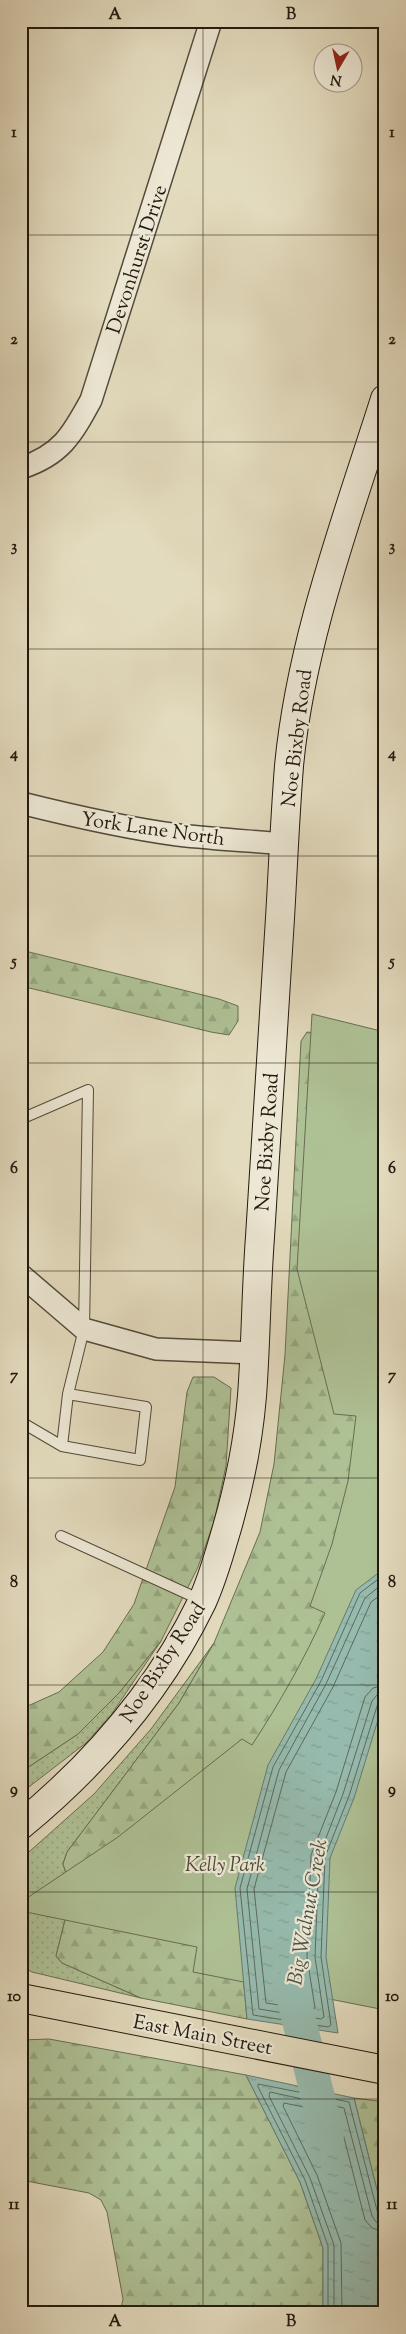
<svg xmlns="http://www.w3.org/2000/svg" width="406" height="2334" viewBox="0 0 406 2334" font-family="'Sorts Mill Goudy',serif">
	<defs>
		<pattern id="grass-dots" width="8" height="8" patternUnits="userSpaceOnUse" patternTransform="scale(1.25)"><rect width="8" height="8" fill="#aec195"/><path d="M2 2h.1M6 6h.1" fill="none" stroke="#95a57f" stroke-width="1.8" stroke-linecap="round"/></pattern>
		<pattern id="forest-firs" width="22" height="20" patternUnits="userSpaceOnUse" patternTransform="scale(1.25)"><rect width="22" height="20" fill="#aec195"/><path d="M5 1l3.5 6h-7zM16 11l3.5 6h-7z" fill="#95a57f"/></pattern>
		<pattern id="water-ripples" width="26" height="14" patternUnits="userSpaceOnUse" patternTransform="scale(1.25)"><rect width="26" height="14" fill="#96bbae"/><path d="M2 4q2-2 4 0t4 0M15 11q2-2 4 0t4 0" fill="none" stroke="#81a094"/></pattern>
	</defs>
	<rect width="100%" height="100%" fill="#e3dbbe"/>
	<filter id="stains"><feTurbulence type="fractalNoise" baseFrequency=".004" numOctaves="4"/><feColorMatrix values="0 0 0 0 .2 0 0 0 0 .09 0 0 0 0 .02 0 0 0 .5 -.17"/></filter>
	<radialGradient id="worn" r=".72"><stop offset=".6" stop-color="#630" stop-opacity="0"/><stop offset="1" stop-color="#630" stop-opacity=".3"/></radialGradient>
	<path fill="url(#grass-dots)" stroke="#686d52" d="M 161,1641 L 111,1715 L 86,1743 L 21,1793 L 21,1772 L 78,1734 L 119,1693 Z
		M 214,1643 L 179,1703 L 67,1852 L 63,1864 L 72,1892 L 56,1956 L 62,1963 L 141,1998 L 32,1972 L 21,1966 L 21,1859 L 94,1794 L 151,1729 Z"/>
	<path fill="url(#forest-firs)" stroke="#686d52" d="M 21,950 L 219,999 L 238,1006 L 238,1021 L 229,1035 L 211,1032 L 21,986 Z
		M 307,1032 L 385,1041 L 385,1568 L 235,1888 L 247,2019 L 141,1998 L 62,1963 L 56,1956 L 72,1892 L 63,1864 L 67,1852 L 179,1703 L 214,1643 L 260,1532 L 274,1464 L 285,1355 L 301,1041 Z
		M 193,1377 L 214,1377 L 231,1388 L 226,1466 L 214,1522 L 198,1567 L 161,1641 L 119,1693 L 78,1734 L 21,1772 L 21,1709 L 59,1692 L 103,1652 L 134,1604 L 175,1487 L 187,1392 Z
		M 49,2039 L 246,2075 L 300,2182 L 323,2248 L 323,2313 L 120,2313 L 123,2299 L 107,2212 L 101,2200 L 89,2193 L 21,2180 L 21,2040 Z
		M 354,2098 L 385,2102 L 385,2222 Z"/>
	<path fill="#aec195" stroke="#686d52" d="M 312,1014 L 385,1032 L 385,2010 L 193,1972 L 197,1947 L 21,1911 L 21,1902 L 118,1837 L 242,1739 L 252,1745 C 280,1702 304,1660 325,1613 L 310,1606 L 332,1544 L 348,1481 L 356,1416 L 334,1414 L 297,1269 Z"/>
	<path fill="url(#water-ripples)" stroke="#687a6e" d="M 385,1568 L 385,1697 L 354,1798 L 330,1858 L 326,1957 L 338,2033 L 247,2019 L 235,1888 L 268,1765 L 316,1679 L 356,1590 Z
		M 246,2075 L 354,2098 L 385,2222 L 385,2313 L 323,2313 L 323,2248 L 300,2182 Z"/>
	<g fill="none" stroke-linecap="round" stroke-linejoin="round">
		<path stroke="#5c6a5e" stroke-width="1" d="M 385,1574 L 360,1593 L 321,1681 L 273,1767 L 240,1888 L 253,2015 L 328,2027 L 331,2025 L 321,1957 L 325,1857 L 349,1796 L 378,1703 L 385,1699
			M 385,1582 L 365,1598 L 326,1684 L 279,1770 L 247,1889 L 259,2009 L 321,2019 L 324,2017 L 315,1957 L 319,1856 L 343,1794 L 372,1701 L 377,1695 L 385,1693
			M 385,1592 L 371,1602 L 333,1687 L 286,1772 L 254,1889 L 266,2003 L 312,2010 L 315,2008 L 307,1957 L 311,1855 L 336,1792 L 365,1697 L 373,1688 L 385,1685
			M 328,2313 L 328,2246 L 305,2180 L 258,2087 L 258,2084 L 349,2102 L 378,2214 L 385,2218
			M 334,2313 L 334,2245 L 310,2178 L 269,2096 L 270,2092 L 344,2108 L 372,2216 L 376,2222 L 385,2224
			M 342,2313 L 341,2243 L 317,2175 L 283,2106 L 284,2103 L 338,2114 L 365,2220 L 372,2228 L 385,2232"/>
		<path stroke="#96bbae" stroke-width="34" d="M 293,1984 L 292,1992 L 327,2134"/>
		<g stroke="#524a3b" stroke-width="12">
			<path id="lane" d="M 21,1119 L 88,1090 L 84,1329 L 68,1394 L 146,1407 L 140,1460 L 62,1446 L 21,1422
				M 62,1446 L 68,1394
				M 61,1536 L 201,1600"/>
		</g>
		<g stroke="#524a3b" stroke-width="24">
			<path id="street" d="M 21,468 C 61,455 72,435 91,400 L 211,21
				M 21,803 C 73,816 125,828 178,835 C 214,839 250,841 285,844
				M 21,1275 L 84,1329 L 156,1349 L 254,1353"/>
		</g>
		<g stroke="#22190f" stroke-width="30">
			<path id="secondary" d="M 21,1825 C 95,1764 160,1689 202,1602 C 211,1582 218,1559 224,1538 C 238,1492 248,1444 252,1396 C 256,1343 256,1290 260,1237 C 266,1130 273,1024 280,918 C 283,867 285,817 289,766 C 301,640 347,519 385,399"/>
		</g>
		<g stroke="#22190f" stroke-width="30">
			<path id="primary" d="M 21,1998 L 385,2070"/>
		</g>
		<use href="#lane" stroke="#ede8d5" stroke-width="10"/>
		<use href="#street" stroke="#ede8d5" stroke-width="21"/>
		<use href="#secondary" stroke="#ede8d5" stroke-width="28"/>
		<use href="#primary" stroke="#e3dbbe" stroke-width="28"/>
	</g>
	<path fill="none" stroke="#22190f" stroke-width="1" stroke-opacity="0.55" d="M 203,21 L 203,2313M 21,235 L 385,235M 21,442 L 385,442M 21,649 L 385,649M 21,856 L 385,856M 21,1063 L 385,1063M 21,1271 L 385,1271M 21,1478 L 385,1478M 21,1685 L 385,1685M 21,1892 L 385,1892M 21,2099 L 385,2099"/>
	<g text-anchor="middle" stroke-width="4.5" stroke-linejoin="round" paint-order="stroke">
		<g font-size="20" fill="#22190f" stroke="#ede8d5">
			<text transform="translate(136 259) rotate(-72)" y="7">Devonhurst Drive</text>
			<text transform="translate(296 738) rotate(-83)" y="7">Noe Bixby Road</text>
			<text transform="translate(153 828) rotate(8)" y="7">York Lane North</text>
			<text transform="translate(266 1142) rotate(-86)" y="7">Noe Bixby Road</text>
			<text transform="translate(162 1662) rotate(-57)" y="7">Noe Bixby Road</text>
			<text transform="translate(203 2034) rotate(11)" y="7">East Main Street</text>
		</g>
		<g font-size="20" font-style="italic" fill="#4c4b37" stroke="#ede8d5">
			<text x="225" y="1871">Kelly Park</text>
		</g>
		<g font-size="21" font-style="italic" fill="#4b5247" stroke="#ede8d5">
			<text transform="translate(307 1912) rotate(-80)" y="7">Big Walnut Creek</text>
		</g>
	</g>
	<rect width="406" height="2334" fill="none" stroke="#e3dbbe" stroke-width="55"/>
	<g transform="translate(338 68) rotate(189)"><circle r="24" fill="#ede8d5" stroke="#9c9586"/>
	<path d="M0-4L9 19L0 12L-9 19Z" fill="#8f2418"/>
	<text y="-8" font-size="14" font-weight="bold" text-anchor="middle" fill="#22190f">N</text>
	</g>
	<rect x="28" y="28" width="350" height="2278" fill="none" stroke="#22190f" stroke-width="2"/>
	<g font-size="16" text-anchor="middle" font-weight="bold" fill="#22190f">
		<text x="115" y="19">A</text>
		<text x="291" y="19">B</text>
		<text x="14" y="137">1</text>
		<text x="392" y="137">1</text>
		<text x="14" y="344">2</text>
		<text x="392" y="344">2</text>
		<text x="14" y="551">3</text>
		<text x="392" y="551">3</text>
		<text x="14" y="758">4</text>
		<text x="392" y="758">4</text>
		<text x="14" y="966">5</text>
		<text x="392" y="966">5</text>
		<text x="14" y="1173">6</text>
		<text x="392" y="1173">6</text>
		<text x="14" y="1380">7</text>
		<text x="392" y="1380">7</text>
		<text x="14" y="1587">8</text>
		<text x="392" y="1587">8</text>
		<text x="14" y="1794">9</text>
		<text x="392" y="1794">9</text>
		<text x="14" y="2001">10</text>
		<text x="392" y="2001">10</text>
		<text x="14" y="2209">11</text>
		<text x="392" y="2209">11</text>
		<text x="115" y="2326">A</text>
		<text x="291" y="2326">B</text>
	</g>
	<rect width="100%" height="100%" filter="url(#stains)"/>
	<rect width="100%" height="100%" fill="url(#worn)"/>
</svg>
